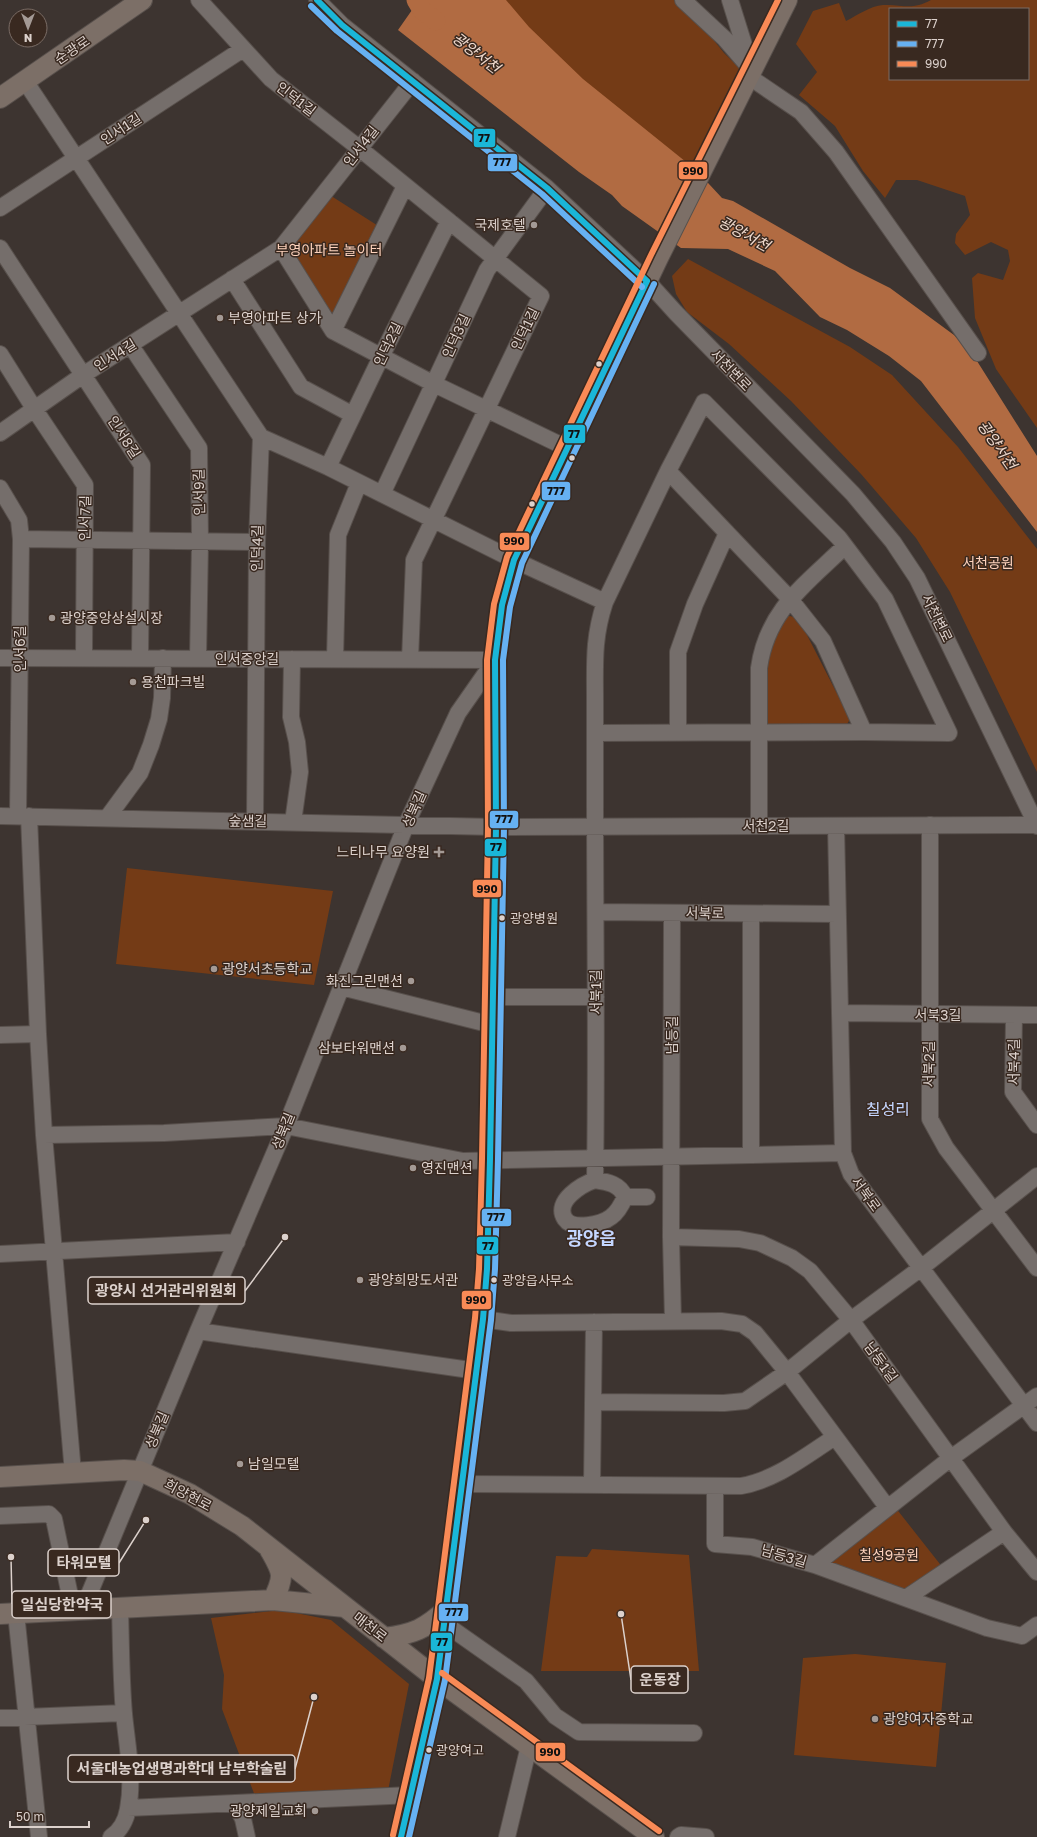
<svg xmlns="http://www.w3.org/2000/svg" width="1037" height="1837" viewBox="0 0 1037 1837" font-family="'Golos Text','Noto Sans KR',sans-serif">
	<rect width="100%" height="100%" fill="#3d3430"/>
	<path fill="#743b16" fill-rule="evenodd" d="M 499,0 L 677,0 L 693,14 L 724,53 L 748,76 L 696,170 L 556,61 Z
		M 931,0 L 1037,0 L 1037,428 L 996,369 L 975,318 L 972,278 L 978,273 L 1003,280 L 1010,261 L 1008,250 L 991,242 L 965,255 L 955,243 L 956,234 L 970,215 L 965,196 L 917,180 L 896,180 L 885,198 L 863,171 L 835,126 L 799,95 L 817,72 L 796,44 L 813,11 L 839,3 L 846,21 C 858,15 870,6 883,5 C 903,4 911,11 931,0 ZM 890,9 L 1028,9 L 1028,79 L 890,79 Z
		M 325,192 L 383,229 L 333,331 L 281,248 Z
		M 688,259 L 850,347 L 892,375 L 958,447 L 1037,549 L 1037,772 L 950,592 L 916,538 L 861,474 L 791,401 L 729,344 L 687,312 L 676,294 L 672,276 Z
		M 790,616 L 797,618 L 807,635 L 850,719 L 846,726 L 765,726 L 765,679 L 771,645 L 785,617 Z
		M 127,868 L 333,891 L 314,985 L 116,964 Z
		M 895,1507 L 947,1573 L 910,1598 L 834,1572 L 830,1555 Z
		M 592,1549 L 689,1555 L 699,1671 L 541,1671 L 556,1556 L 587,1557 Z
		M 281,1610 L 331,1620 L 409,1684 L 388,1791 L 255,1796 L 222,1709 L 224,1675 L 211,1618 Z
		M 855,1654 L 946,1663 L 936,1767 L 794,1755 L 803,1658 Z"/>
	<path fill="#b16b42" d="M 419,0 L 506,0 L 529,27 L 583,79 L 696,170 L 722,198 L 733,201 L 850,268 L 890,288 L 954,335 L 977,361 L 1037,456 L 1037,532 L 921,381 L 889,356 L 847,330 L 820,317 L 775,271 L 728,249 L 681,248 L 622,206 L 612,195 L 579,172 L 398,30 Z"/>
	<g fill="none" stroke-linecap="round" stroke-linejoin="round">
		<path stroke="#b16b42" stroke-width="19" d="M 416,0 L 422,10 L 436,21"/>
		<g stroke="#58504c" stroke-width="18">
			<path id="minor" d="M 199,0 L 271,79 L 359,148 L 541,296 L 414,560 L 410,660
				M 317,0 L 342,25 L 547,188 L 647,281 L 676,313 L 853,494 L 893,542 L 917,578 L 1037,826
				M 683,0 L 725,39 L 751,69
				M 730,0 L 750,64
				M 748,76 L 801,112 L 836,152 L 978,353
				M 25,81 L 261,437 L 328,467 L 514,560 L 605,602
				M 0,208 L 243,49
				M 0,248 L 142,465 L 140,658
				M 281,248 L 333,331 L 434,384 L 567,448
				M 232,279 L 301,387 L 353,415
				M 333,331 L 405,186
				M 131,346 L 199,448 L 200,542 L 198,659
				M 0,354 L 35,410 L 85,485 L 84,658
				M 0,433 L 83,375 L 281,248 L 413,81
				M 328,467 L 381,357 L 449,221
				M 668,471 L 790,599 L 823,641 L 864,732
				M 0,488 L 19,520 L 21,539 L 18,816
				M 382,494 L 487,270 L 547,188
				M 21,539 L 257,542
				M 0,658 L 495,660
				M 292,659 L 291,717 L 297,742 L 300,772 L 293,822
				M 335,659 L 338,535 L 359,483
				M 678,732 L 678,652 L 695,604 L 727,533
				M 595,733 L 864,732 L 949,733 L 885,599 L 839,538 L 704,402 L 668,471 L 605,602 C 593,638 595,663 595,700 C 595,731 595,762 595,794 C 595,922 597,1051 595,1180
				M 0,816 L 496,827 L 1036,825
				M 29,816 L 38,1034 L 44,1135 L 73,1473
				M 107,818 L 140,773 L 151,745 L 159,719 L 162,698 L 163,658
				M 255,821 L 257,542 L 261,437
				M 930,825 L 930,1119 L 946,1148 L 1037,1268
				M 759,826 L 759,668 C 767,610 806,584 845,546
				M 836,826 L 843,1153 L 851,1174 L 1037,1423
				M 596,912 L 838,914
				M 672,913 L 671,1237 L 673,1321
				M 341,987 L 492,1025
				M 493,997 L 596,997
				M 840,1013 L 1037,1015
				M 1014,1015 L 1013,1092 L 1037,1125
				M 0,1035 L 38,1034
				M 44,1135 L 164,1133 L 286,1126 L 463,1161 L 843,1153
				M 751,1155 L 751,914
				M 595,1180 C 608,1182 620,1184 625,1197 C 622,1204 618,1212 611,1217 C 602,1224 573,1231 565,1219 C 553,1201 583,1184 595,1180 Z
				M 625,1197 L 647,1197
				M 671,1237 L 739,1239 L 760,1243 L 792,1258 L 810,1271 L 851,1320 L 1004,1532 L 1037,1572
				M 0,1254 L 237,1242
				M 483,1319 L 511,1323 L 721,1321 L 742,1324 L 755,1333 L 787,1372 L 887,1507
				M 198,1331 L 477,1371
				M 593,1402 L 724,1403 L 745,1401 L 787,1372 L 851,1320 L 921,1268 L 1037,1176
				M 463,1484 L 741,1486 C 776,1480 805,1456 835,1437
				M 592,1485 L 594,1322
				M 715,1486 L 715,1544 L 752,1547 L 815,1565 L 987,1628 L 1022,1636 L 1037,1625
				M 0,1516 L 49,1514 L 54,1519 L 73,1610
				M 815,1565 L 951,1458 L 1037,1396
				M 906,1598 L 1004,1532
				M 83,1609 L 198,1331 L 286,1126 L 406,825 L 458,713 L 495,660
				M 16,1613 L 39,1837
				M 445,1624 L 526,1681 L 555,1716 L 579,1732 L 694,1733
				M 0,1718 L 124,1713
				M 235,1803 L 243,1819 L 247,1837
				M 128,1808 L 411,1795
				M 111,1837 C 120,1831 126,1820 128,1809 C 134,1778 127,1745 124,1714 C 121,1679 121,1643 120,1607
				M 507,1837 L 529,1746
				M 678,1837 L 681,1835 L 706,1837"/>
		</g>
		<g stroke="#58504c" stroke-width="22">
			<path id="major" d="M 0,98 L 142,0
				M 0,1477 L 124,1470 L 140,1471 L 190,1494 L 242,1526 L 437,1679 L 654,1837
				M 270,1550 C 283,1573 285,1575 273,1600
				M 0,1614 L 273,1600 L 345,1607
				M 384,1638 C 414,1634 425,1629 447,1609
				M 401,1837 L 437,1679 L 483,1319 L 487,1269 L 490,1159 L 496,827 L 495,660 L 502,605 L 514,560 L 538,510 L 658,258 L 787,0"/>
		</g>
		<use href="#minor" stroke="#756e6b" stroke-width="16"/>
		<use href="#major" stroke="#7c6f67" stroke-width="20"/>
		<g stroke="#392920" stroke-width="9">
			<path id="bus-1" d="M 317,0 L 342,25 L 547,188 L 647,281
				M 401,1837 L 437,1679 L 483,1319 L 487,1269 L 490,1159 L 496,827 L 495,660 L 502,605 L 514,560 L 647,281"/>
		</g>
		<g stroke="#392920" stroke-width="9">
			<path id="bus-2" d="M 311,6 L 337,31 L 542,194 L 642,287
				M 409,1837 L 445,1680 L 491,1320 L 495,1269 L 498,1159 L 504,827 L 503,660 L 510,607 L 522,563 L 654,284"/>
		</g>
		<g stroke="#392920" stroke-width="9">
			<path id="bus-3" d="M 442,1673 L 659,1831
				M 393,1835 L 429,1678 L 475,1318 L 479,1269 L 482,1159 L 488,827 L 487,660 L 494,604 L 507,557 L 651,255 L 778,0"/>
		</g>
		<use href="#bus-1" stroke="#1ab6d8" stroke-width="6"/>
		<use href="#bus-2" stroke="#66b1f2" stroke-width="6"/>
		<use href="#bus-3" stroke="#f98a56" stroke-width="6"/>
	</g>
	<g fill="#a49a95" stroke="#392920" stroke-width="1.5">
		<circle cx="534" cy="225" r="4"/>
		<circle cx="220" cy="318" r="4"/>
		<circle cx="52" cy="618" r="4"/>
		<circle cx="133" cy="682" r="4"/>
		<path d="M437 846h4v4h4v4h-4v4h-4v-4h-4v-4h4z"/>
		<circle cx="214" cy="969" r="4"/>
		<circle cx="411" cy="981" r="4"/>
		<circle cx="403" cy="1048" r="4"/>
		<circle cx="413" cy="1168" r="4"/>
		<circle cx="360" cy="1280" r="4"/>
		<circle cx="240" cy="1464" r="4"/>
		<circle cx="875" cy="1719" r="4"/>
		<circle cx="315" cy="1811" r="4"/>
	</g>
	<g fill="#dcd1cc" stroke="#392920" stroke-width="1.5">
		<circle cx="599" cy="364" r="3.5"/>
		<circle cx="572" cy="458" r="3.5"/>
		<circle cx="532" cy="504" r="3.5"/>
		<circle cx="502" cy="918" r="3.5"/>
		<circle cx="494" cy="1280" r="3.5"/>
		<circle cx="429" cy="1750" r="3.5"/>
	</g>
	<g text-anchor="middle" stroke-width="3" stroke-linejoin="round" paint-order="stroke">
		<g font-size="13" fill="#dcd1cc" stroke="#392920" text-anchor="start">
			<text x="510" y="923">광양병원</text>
			<text x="502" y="1285">광양읍사무소</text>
			<text x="436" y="1755">광양여고</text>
		</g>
		<g font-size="14" fill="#dcd1cc" stroke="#392920">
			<text transform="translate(72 50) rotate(-34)" y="5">순광로</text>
			<text transform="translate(296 99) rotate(38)" y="5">인덕1길</text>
			<text transform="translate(121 129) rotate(-33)" y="5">인서1길</text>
			<text transform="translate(361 146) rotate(-52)" y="5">인서4길</text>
			<text transform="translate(525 329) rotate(-64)" y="5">인덕1길</text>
			<text transform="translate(456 336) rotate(-65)" y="5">인덕3길</text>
			<text transform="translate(388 344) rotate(-64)" y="5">인덕2길</text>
			<text transform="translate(115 355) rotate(-32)" y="5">인서4길</text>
			<text transform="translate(731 370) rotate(46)" y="5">서천변로</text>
			<text transform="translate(124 437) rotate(57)" y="5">인서8길</text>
			<text transform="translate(199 492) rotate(-91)" y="5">인서9길</text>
			<text transform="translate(85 518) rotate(-89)" y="5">인서7길</text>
			<text transform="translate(257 548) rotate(-89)" y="5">인덕4길</text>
			<text transform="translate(937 618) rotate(64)" y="5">서천변로</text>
			<text transform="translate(20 649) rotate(-90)" y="5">인서6길</text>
			<text x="247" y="664">인서중앙길</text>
			<text transform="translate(414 809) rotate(-66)" y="5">성북길</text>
			<text transform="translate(248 821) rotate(1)" y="5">숲샘길</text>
			<text x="766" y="831">서천2길</text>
			<text transform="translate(705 913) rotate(1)" y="5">서북로</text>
			<text transform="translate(596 992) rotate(-90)" y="5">서북1길</text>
			<text x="938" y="1020">서북3길</text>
			<text transform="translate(672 1035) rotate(-90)" y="5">남등길</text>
			<text transform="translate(1014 1062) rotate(-90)" y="5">서북4길</text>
			<text transform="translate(929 1064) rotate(-90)" y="5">서북2길</text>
			<text transform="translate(283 1131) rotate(-68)" y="5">성북길</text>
			<text transform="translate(866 1194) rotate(54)" y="5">서북로</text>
			<text transform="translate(881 1362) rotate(54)" y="5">남등1길</text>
			<text transform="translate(157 1430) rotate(-67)" y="5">성북길</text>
			<text transform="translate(188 1495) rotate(28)" y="5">희양현로</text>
			<text transform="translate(784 1556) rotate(16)" y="5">남등3길</text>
			<text transform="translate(370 1627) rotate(38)" y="5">매천로</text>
		</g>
		<g font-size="14" fill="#dcd1cc" stroke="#392920" text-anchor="start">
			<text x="526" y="230" text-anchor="end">국제호텔</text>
			<text x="228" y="323">부영아파트 상가</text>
			<text x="60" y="623">광양중앙상설시장</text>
			<text x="141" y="687">용천파크빌</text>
			<text x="430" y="857" text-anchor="end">느티나무 요양원</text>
			<text x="222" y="974">광양서초등학교</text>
			<text x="403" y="986" text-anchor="end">화진그린맨션</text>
			<text x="395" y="1053" text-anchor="end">삼보타워맨션</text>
			<text x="421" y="1173">영진맨션</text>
			<text x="368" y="1285">광양희망도서관</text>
			<text x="248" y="1469">남일모텔</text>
			<text x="883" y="1724">광양여자중학교</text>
			<text x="307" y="1816" text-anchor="end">광양제일교회</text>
		</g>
		<g font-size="14" fill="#fed2bc" stroke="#392920">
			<text x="329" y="255">부영아파트 놀이터</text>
			<text x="988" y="568">서천공원</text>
			<text x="889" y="1560">칠성9공원</text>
		</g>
		<g font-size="15" font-style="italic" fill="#f1dbcf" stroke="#392920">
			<text transform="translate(476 53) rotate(38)" y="5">광양서천</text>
			<text transform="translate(744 234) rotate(29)" y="5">광양서천</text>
			<text transform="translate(997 445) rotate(55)" y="5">광양서천</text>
		</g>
		<g font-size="16" fill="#c4d6ff" stroke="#392920">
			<text x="888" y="1115">칠성리</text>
		</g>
		<g font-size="18" font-weight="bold" fill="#c4d6ff" stroke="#392920">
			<text x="591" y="1245">광양읍</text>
		</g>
	</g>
	<path fill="none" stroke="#dcd1cc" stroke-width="1.5" d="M285 1237L245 1291M146 1520L119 1563M11 1557L12 1604M621 1614L631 1680M314 1697L295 1769"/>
	<g fill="#dcd1cc" stroke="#392920" stroke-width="1.5">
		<circle cx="285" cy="1237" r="4"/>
		<circle cx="146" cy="1520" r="4"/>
		<circle cx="11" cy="1557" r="4"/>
		<circle cx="621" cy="1614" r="4"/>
		<circle cx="314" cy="1697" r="4"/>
	</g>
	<g fill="#392920" stroke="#dcd1cc" stroke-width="1.5">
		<rect x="88" y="1277" width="157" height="27" rx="4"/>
		<rect x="48" y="1549" width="71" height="27" rx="4"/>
		<rect x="12" y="1591" width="99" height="27" rx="4"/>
		<rect x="631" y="1666" width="57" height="27" rx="4"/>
		<rect x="68" y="1755" width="227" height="27" rx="4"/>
	</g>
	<g font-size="15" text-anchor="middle" font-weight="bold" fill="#dcd1cc">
		<text x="166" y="1296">광양시 선거관리위원회</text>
		<text x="84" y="1568">타워모텔</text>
		<text x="62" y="1610">일심당한약국</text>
		<text x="660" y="1685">운동장</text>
		<text x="182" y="1774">서울대농업생명과학대 남부학술림</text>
	</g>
	<g stroke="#392920" stroke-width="1.5">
		<rect x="473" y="128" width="23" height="20" rx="4" fill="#1ab6d8"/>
		<rect x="487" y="153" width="31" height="19" rx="4" fill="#66b1f2"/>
		<rect x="678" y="161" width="30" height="19" rx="4" fill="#f98a56"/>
		<rect x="563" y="424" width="23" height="20" rx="4" fill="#1ab6d8"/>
		<rect x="541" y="481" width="30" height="20" rx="4" fill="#66b1f2"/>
		<rect x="499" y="532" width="31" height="19" rx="4" fill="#f98a56"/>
		<rect x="489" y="810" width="30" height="19" rx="4" fill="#66b1f2"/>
		<rect x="484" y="838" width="23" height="19" rx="4" fill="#1ab6d8"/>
		<rect x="472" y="879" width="30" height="19" rx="4" fill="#f98a56"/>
		<rect x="481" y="1208" width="31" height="19" rx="4" fill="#66b1f2"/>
		<rect x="476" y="1236" width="23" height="19" rx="4" fill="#1ab6d8"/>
		<rect x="461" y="1290" width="31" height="20" rx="4" fill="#f98a56"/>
		<rect x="438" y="1603" width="31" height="19" rx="4" fill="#66b1f2"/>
		<rect x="430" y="1632" width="23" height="20" rx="4" fill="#1ab6d8"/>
		<rect x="535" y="1742" width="31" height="20" rx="4" fill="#f98a56"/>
	</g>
	<g font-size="11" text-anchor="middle" font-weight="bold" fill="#111">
		<text x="484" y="142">77</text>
		<text x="502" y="166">777</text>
		<text x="693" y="175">990</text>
		<text x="574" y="438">77</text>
		<text x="556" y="495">777</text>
		<text x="514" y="545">990</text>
		<text x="504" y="823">777</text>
		<text x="496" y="851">77</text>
		<text x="487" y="893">990</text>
		<text x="496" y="1221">777</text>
		<text x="488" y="1250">77</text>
		<text x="476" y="1304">990</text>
		<text x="454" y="1616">777</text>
		<text x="442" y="1646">77</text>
		<text x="550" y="1756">990</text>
	</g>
	<rect x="889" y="8" width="140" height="72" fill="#392920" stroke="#7a6c65"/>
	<rect x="897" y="21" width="20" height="6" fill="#1ab6d8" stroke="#7a6c65"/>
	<text x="925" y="28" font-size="12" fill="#dcd1cc">77</text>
	<rect x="897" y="41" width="20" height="6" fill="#66b1f2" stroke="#7a6c65"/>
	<text x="925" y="48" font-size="12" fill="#dcd1cc">777</text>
	<rect x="897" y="61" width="20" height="6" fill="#f98a56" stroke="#7a6c65"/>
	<text x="925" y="68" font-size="12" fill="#dcd1cc">990</text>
	<g transform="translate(28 28) rotate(180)"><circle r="19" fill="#392920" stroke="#7a6c65"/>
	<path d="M0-3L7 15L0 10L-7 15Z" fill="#a49a95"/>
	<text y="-6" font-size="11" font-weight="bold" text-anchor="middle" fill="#dcd1cc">N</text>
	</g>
	<path d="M10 1821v6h79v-6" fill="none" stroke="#dcd1cc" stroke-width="2"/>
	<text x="16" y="1821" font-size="12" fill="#dcd1cc" stroke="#392920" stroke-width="3" paint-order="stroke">50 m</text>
</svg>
